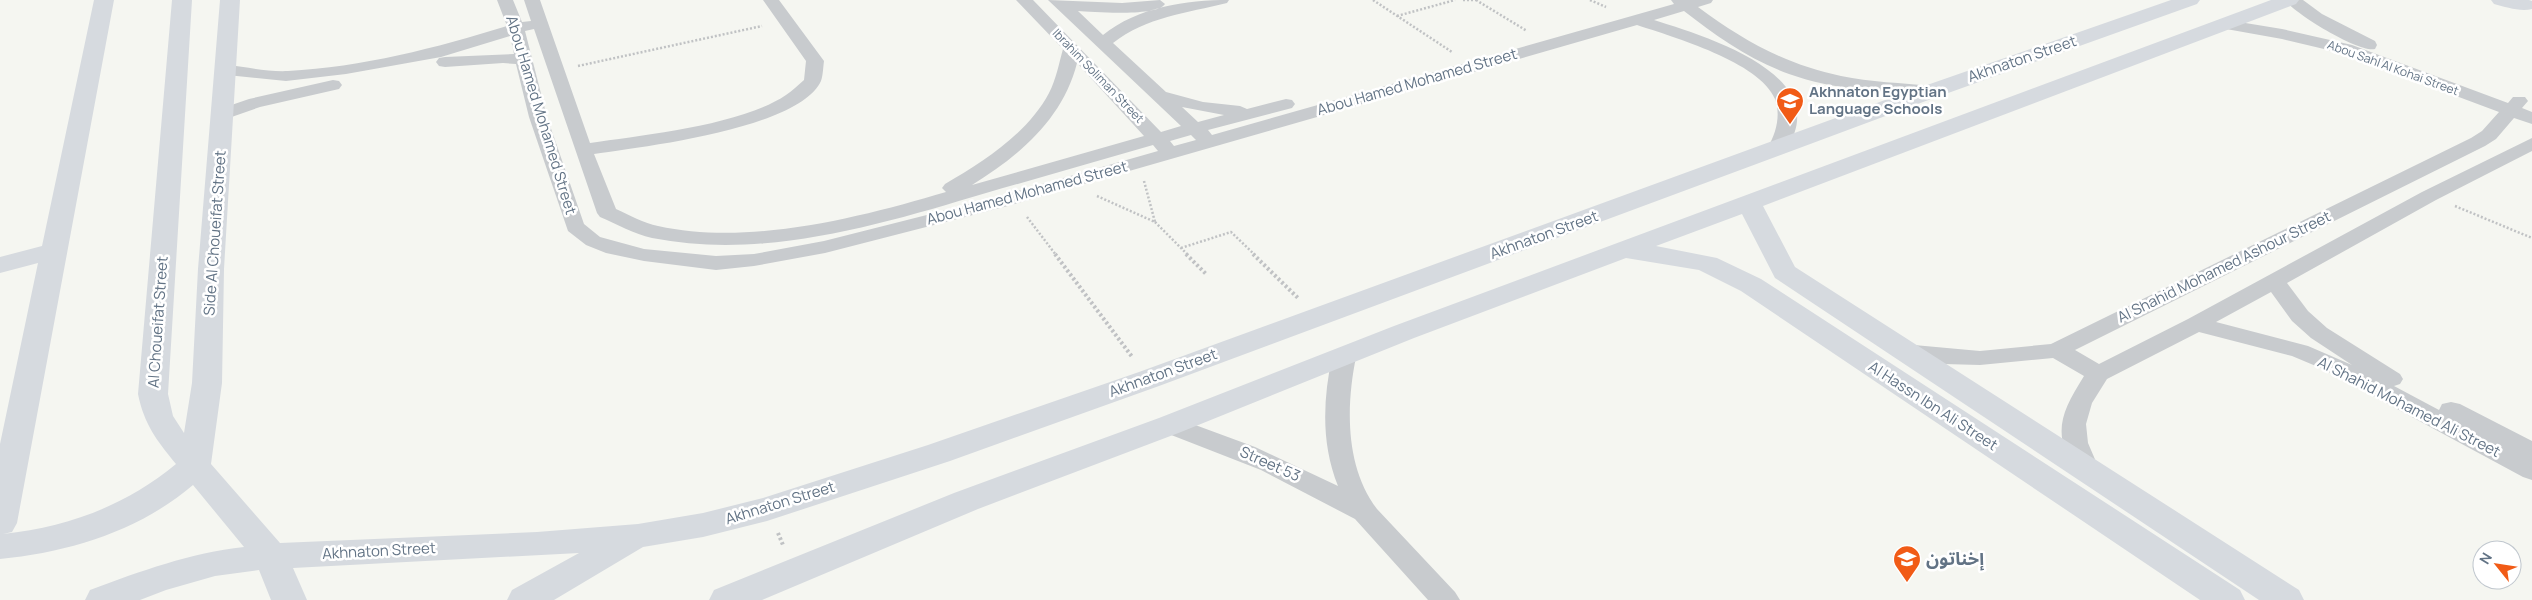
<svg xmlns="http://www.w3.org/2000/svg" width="2532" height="600" viewBox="0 0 2532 600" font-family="Manrope,'Noto Sans Arabic',sans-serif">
	<rect width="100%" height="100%" fill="#f5f6f1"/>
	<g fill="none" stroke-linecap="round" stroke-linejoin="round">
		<path stroke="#c0c2c4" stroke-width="2.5" stroke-dasharray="2 2" stroke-linecap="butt" d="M 1373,0 L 1452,52
			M 1463,0 L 1477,0
			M 1476,0 L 1527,31
			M 1590,0 L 1606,7
			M 1397,16 L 1455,0
			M 578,66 L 762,26
			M 1097,196 L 1155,222 L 1144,181
			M 2455,206 L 2532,238
			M 1027,217 L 1056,255
			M 1155,222 L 1188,255
			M 1181,248 L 1231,232 L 1255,255"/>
		<path stroke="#c0c2c4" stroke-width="4" stroke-dasharray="2.5 2.5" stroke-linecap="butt" d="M 1055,254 L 1133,358
			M 1186,254 L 1207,275
			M 1253,254 L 1298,298
			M 778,533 L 783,545"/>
		<path fill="#c8cbce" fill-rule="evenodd" d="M 497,0 L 513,0 L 522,22 L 531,21 L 524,0 L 540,0 L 590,143 C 644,135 742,125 786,95 C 792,91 798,85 804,80 L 806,61 L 763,0 L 779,0 L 824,61 C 823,68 823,78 820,83 C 795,129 643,147 594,154 L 616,209 C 629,215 644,223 658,226 C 749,246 858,218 946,192 L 942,188 L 945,184 C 983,162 1028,133 1049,93 C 1056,80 1059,63 1063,49 L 1016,0 L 1033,0 L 1161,132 L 1181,126 L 1048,0 L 1122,3 L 1160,0 L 1165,4 C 1156,17 1094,12 1078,11 L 1103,35 C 1138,7 1186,0 1229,0 L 1227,3 C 1187,13 1146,17 1113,43 L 1166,92 L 1203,102 L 1240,106 L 1247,109 L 1286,99 L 1292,100 L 1295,104 L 1292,108 L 1208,130 L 1212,135 L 1674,4 L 1671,0 L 1713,0 L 1711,3 L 1698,7 C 1742,40 1787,65 1841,76 C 1870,82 1902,83 1932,86 L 1938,87 L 1941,91 L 1938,95 L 1932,96 C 1884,92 1834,90 1789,74 C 1750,60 1716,36 1684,11 L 1654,20 C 1704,36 1838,75 1785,151 L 1771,151 L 1768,147 C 1776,133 1781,115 1775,99 C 1760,62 1673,37 1637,25 L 1004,207 L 825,253 L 754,266 L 716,270 L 644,261 L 606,253 L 586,245 L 568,231 L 529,117 L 516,64 L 503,63 L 445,67 L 439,66 L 436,62 L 439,58 L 445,57 L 514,54 L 510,36 L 441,57 L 346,74 L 286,81 L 227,75 L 221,74 L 218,70 L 221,66 L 227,65 C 247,67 268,72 288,71 C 362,67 436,48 507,26 ZM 534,29 L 597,213 L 600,217 C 617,224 634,234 652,238 C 764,260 879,225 986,193 C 1042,177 1097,161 1153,145 L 1158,151 L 990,199 L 824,241 L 754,254 L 716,256 L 644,249 L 600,237 L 584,224 L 547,117 L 525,31 ZM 1077,63 L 1144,136 L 972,185 C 1019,156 1063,119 1077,63 ZM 1182,107 L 1224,115 L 1198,122 ZM 1191,135 L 1196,140 L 1174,146 L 1170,141 Z
			M 2285,0 L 2303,0 L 2322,14 L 2375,41 L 2377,45 L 2375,49 C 2359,53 2295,14 2285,0 Z
			M 2221,19 L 2282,29 L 2352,45 L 2508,103 L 2513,97 L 2525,97 L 2528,101 L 2522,108 L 2532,112 L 2532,124 L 2514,118 L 2496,139 L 2485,146 L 2075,350 L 2099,364 L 2188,319 L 2422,192 L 2532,138 L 2532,151 L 2436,200 L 2287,283 L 2308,311 L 2327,328 L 2400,374 L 2403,379 L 2400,384 L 2394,386 L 2439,410 L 2442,404 L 2451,402 L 2460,404 L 2532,441 L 2532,480 L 2523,477 L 2323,369 L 2292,356 L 2199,332 L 2107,379 L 2092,403 L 2086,424 L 2088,443 L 2100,471 L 2096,477 L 2087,480 L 2078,477 C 2052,434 2059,416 2084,376 L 2053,358 L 1980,365 L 1944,364 L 1895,356 L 1891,351 L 1895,346 L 1903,344 L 1980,351 L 2051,344 L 2471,138 L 2482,131 L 2499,112 L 2341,53 L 2282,39 L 2215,27 L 2213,24 ZM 2271,292 L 2292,321 L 2311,338 L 2352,365 L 2308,346 L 2216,322 Z
			M 333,80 L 339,81 L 342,85 L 339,89 L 260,107 L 223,120 L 217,118 L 214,114 L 217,110 L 249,99 Z
			M 1344,350 L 1352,352 L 1356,357 C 1346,406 1345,467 1377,509 L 1455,592 L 1460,600 L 1428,600 L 1355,519 L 1261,470 L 1161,431 L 1157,425 L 1161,419 L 1170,417 L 1179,419 L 1255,447 L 1338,486 C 1321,444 1323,400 1332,357 L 1336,352 Z"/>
		<path fill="#d6dadf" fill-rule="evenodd" d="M 94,0 L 114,0 L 17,523 L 12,532 L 3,534 C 68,527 125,506 176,464 C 157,441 144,424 138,394 L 172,0 L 192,0 L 168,394 L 173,416 L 184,433 L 192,383 L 198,269 L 220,0 L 240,0 L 224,269 L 222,383 L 211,464 L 280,543 L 537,532 L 638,524 L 703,513 L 763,498 L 928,445 L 1139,372 L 1907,92 L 2171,0 L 2200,0 L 2197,4 L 1923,102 L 1159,386 L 950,461 L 767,521 L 703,537 L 643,547 L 554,600 L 507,600 L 512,590 L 579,553 L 293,568 L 307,600 L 271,600 L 259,570 L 215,576 L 166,590 L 140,600 L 85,600 L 90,590 C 141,571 190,553 244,547 L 193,485 C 139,531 70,552 0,559 L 0,444 L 38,263 L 0,273 L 0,257 L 42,246 Z
			M 2271,0 L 2299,0 L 2296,4 L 1763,206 L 1795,267 L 2299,590 L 2304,600 L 2259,600 L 1775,278 L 1742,214 L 1656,246 L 1717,258 L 1761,279 L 2240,590 L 2245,600 L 2200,600 L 1741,291 L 1699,270 L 1626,258 L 1414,338 L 1181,432 L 978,509 L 762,600 L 709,600 L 714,590 L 954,493 L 1159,418 L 1394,326 Z
			M 2491,0 L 2529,0 L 2532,1 L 2532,9 C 2520,12 2506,7 2494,4 Z"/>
	</g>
	<defs>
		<g id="school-pin" transform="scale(1.4375)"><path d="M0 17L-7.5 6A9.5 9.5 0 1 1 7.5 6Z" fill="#f15b16" stroke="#fff"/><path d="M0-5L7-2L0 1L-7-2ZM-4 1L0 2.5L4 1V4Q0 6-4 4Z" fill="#fff"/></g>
	</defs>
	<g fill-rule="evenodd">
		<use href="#school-pin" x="1790" y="101"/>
		<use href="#school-pin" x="1907" y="559"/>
	</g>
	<g text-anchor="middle" stroke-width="5" stroke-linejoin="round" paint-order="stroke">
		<g font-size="12" fill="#627385" stroke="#fff">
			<text transform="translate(2393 68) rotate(20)" y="4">Abou Sahl Al Kohai Street</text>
			<text transform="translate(1098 76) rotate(46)" y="4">Ibrahim Soliman Street</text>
		</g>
		<g font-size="15" fill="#627385" stroke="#fff">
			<text transform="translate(2022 59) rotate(-19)" y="5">Akhnaton Street</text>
			<text transform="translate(1417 82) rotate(-16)" y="5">Abou Hamed Mohamed Street</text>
			<text transform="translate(541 115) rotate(73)" y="5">Abou Hamed Mohamed Street</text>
			<text transform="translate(1027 193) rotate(-15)" y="5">Abou Hamed Mohamed Street</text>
			<text transform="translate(215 233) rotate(-86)" y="5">Side Al Choueifat Street</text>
			<text transform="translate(1544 235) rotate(-20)" y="5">Akhnaton Street</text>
			<text transform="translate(2224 267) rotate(-26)" y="5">Al Shahid Mohamed Ashour Street</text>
			<text transform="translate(158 322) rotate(-86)" y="5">Al Choueifat Street</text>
			<text transform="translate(1163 373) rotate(-20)" y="5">Akhnaton Street</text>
			<text transform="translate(1933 406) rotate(33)" y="5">Al Hassn Ibn Ali Street</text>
			<text transform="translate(2409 407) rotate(27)" y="5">Al Shahid Mohamed Ali Street</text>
			<text transform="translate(1270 464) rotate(24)" y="5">Street 53</text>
			<text transform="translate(780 503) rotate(-17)" y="5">Akhnaton Street</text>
			<text transform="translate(379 551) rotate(-3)" y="5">Akhnaton Street</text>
		</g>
		<g font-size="15" font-weight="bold" fill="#627385" stroke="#fff" text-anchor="start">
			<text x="1809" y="97">Akhnaton Egyptian<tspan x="1809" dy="17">Language Schools</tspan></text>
		</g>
		<g font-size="18" font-weight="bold" fill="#627385" stroke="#fff" text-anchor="start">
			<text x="1926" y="565">إخناتون</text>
		</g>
	</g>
	<g transform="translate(2497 565) rotate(300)"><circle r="24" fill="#ffffff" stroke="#c0c7ce"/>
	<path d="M0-4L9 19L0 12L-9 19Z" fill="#f15b16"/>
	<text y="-8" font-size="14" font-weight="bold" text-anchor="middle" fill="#627385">N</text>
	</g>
</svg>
